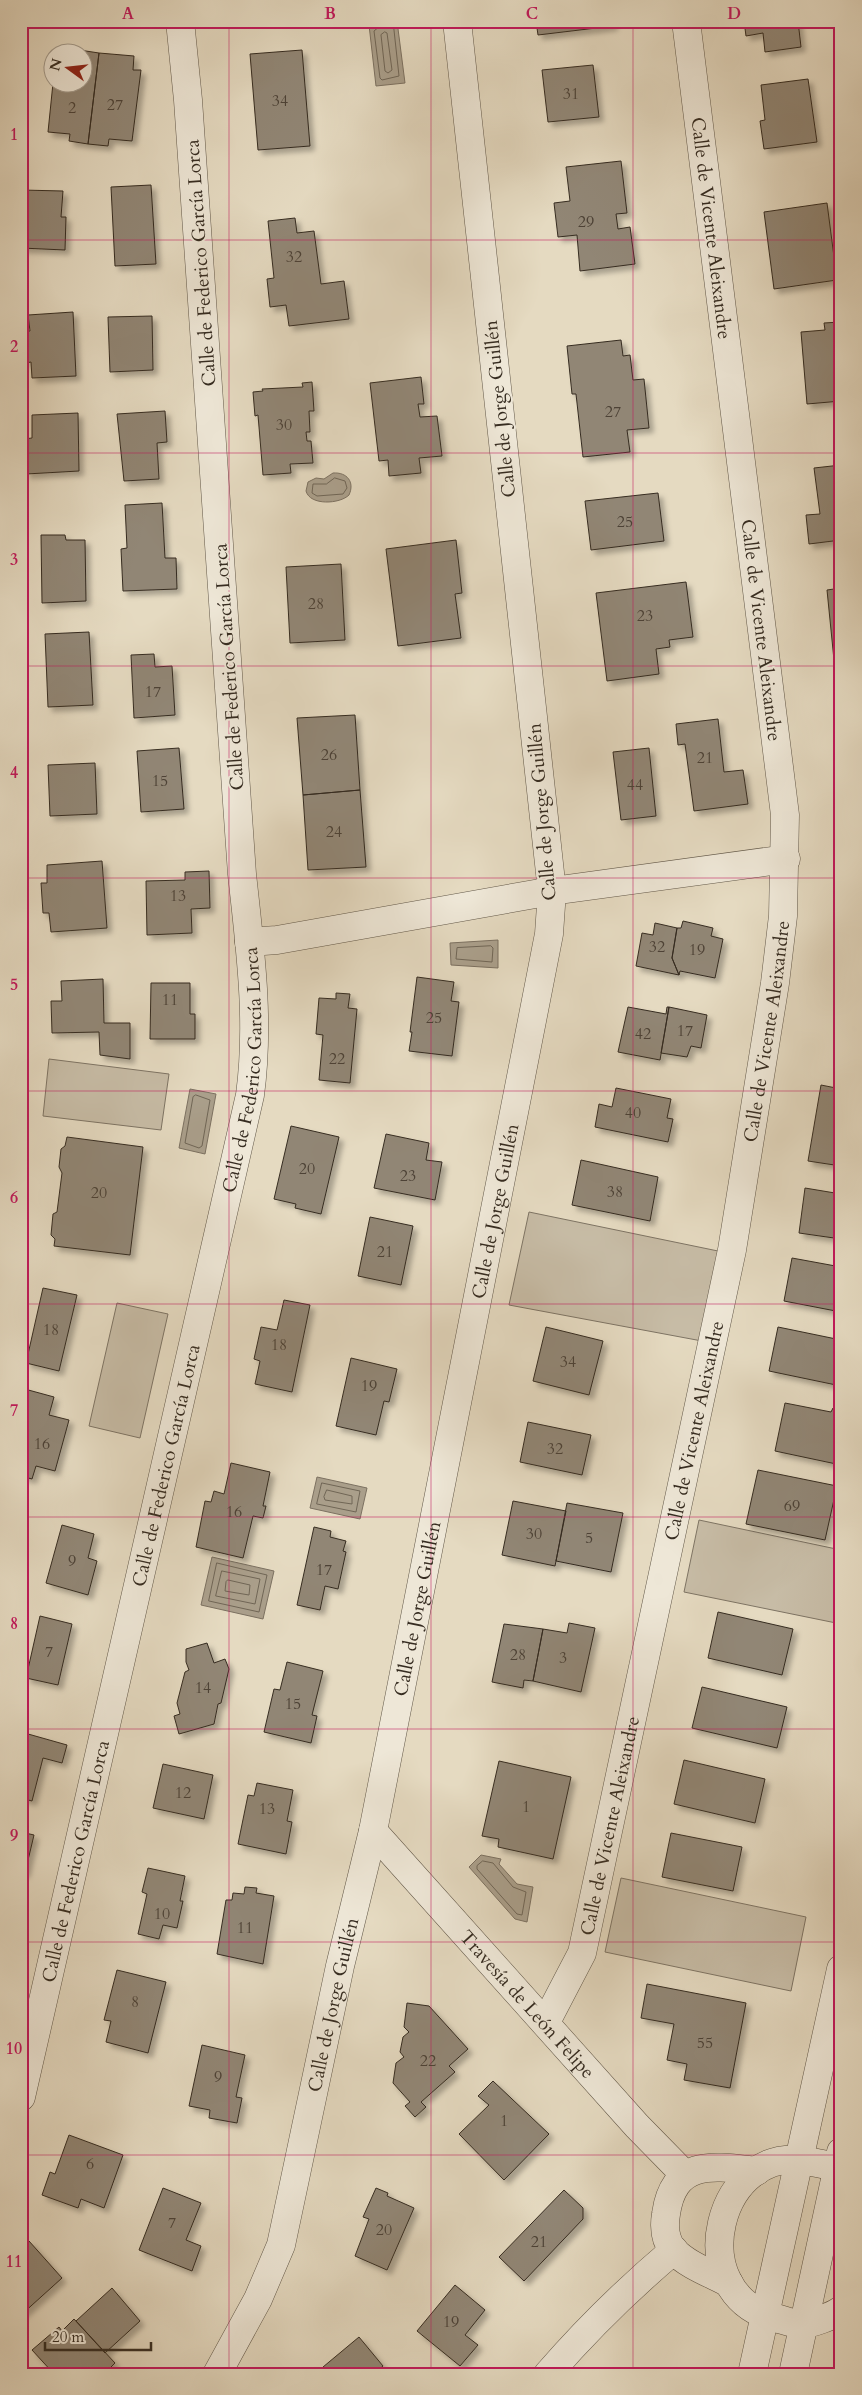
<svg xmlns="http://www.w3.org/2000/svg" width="862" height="2395" viewBox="0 0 862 2395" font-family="Cardo,serif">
	<defs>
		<filter id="shadow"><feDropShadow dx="4.5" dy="4.5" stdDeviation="2.5" flood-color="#0004"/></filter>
	</defs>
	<rect width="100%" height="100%" fill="#e5dac1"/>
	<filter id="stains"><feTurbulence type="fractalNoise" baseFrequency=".004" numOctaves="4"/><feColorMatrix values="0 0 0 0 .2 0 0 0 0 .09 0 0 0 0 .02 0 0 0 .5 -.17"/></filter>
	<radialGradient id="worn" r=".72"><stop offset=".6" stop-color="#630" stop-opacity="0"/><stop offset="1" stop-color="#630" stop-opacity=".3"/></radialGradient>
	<path fill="#c7bca6" stroke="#7e7464" d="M 49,1059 L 169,1074 L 161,1130 L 43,1116 Z
		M 529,1212 L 718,1251 L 702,1341 L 509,1305 Z
		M 117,1303 L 168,1314 L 140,1438 L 89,1426 Z
		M 699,1520 L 841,1550 L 841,1624 L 684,1592 Z
		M 621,1878 L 806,1917 L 791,1991 L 605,1952 Z"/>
	<path fill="#aa9f8b" stroke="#7c7161" d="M 397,21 L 405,83 L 376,86 L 369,25 Z
		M 333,473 C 347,472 355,482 349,495 C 340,504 310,506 306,491 L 308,482 L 316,478 L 324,479 Z
		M 498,940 L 498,968 L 451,965 L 450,943 Z
		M 190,1089 L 216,1094 L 205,1154 L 179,1148 Z
		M 317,1477 L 367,1488 L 360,1519 L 310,1508 Z
		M 212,1557 L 274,1571 L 263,1619 L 201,1605 Z
		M 481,1855 L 501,1859 L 499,1864 L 517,1884 L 533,1887 L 527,1922 L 515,1919 L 469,1867 Z"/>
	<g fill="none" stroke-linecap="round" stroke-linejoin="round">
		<path stroke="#706656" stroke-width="1" d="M 381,21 L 380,26 L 374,31 L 380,78 L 382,80 L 399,76 L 393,21
			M 385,32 L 387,33 L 392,70 L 388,73 L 385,71 L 381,35 Z
			M 335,478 L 345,481 L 347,488 L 343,494 L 317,496 L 312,493 L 313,484 L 326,484 Z
			M 491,946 L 493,948 L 492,962 L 456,959 L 457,948 Z
			M 196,1095 L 210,1100 L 202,1146 L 199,1148 L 185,1143 L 193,1097 Z
			M 322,1483 L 360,1491 L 356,1512 L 317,1504 Z
			M 327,1490 L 352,1496 L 352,1504 L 325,1500 L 324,1497 Z
			M 217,1563 L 267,1575 L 259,1612 L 209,1601 Z
			M 222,1571 L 260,1579 L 255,1604 L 216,1596 Z
			M 228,1580 L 250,1585 L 249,1595 L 225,1591 L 226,1582 Z
			M 483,1861 L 493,1863 L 513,1887 L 526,1892 L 522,1915 L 517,1914 L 477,1869 L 477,1866 Z"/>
	</g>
	<path fill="#918674" stroke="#362c21" filter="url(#shadow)" d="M 536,21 L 613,21 L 613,26 L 538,35 Z
		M 744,21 L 798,21 L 801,47 L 765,52 L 763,33 L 746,36 Z
		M 66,48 L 99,53 L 88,144 L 69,141 L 70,134 L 48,132 L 53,83 L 82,82 L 82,52 L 65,52 Z
		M 302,50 L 310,146 L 258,150 L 250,54 Z
		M 99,53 L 134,56 L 133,70 L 141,70 L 132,141 L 109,139 L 108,146 L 88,144 Z
		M 593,65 L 599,117 L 548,122 L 542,70 Z
		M 808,79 L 817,142 L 764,149 L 760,121 L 765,120 L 761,85 Z
		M 621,161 L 627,213 L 616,214 L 618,229 L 630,227 L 635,264 L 580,271 L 577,235 L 558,237 L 554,203 L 570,201 L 566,167 Z
		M 151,185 L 156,264 L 115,266 L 111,187 Z
		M 21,190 L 63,191 L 61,217 L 66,217 L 65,250 L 21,248 Z
		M 827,203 L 837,280 L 774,289 L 764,212 Z
		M 295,218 L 297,233 L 314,231 L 321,284 L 344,281 L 349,319 L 289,326 L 286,305 L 270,307 L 267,279 L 274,278 L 268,221 Z
		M 73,312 L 76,376 L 32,378 L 31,362 L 26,363 L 24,331 L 30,331 L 28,315 Z
		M 152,316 L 153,370 L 110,372 L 108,317 Z
		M 840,322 L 841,401 L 807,404 L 801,332 L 825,330 L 824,323 Z
		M 621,340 L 623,356 L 630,355 L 633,380 L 644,379 L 649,428 L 627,430 L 630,452 L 583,457 L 576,394 L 572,394 L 567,346 Z
		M 421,377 L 424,404 L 418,404 L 420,417 L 437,416 L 442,456 L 419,458 L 421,473 L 389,476 L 388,460 L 379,461 L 370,383 Z
		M 312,382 L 314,411 L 309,411 L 310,432 L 306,432 L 307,441 L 311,441 L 313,463 L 290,464 L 291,473 L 263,475 L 258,415 L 255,416 L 253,392 L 263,391 L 262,389 L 303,387 L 302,383 Z
		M 165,411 L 167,442 L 157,443 L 159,479 L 124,481 L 117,414 Z
		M 78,413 L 79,471 L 26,474 L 24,439 L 32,438 L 32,415 Z
		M 841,465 L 841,540 L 809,544 L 806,515 L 820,514 L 814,468 Z
		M 658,493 L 664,541 L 591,550 L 585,501 Z
		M 162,503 L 165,558 L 176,558 L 177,589 L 123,591 L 121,549 L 127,548 L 125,505 Z
		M 41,535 L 65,535 L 66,540 L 85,540 L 86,601 L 42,603 Z
		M 456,540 L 462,593 L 455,594 L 461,638 L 398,646 L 386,549 Z
		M 341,564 L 345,640 L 290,643 L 286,567 Z
		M 686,582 L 693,637 L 669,640 L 670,647 L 656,649 L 659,674 L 607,681 L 596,593 Z
		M 841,588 L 841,659 L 834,660 L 827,590 Z
		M 89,632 L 93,705 L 48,707 L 45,634 Z
		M 154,654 L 155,667 L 172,666 L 175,715 L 134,718 L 131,655 Z
		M 355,715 L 360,790 L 303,795 L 297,718 Z
		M 718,719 L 724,772 L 743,770 L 748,804 L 694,811 L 685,744 L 678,745 L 676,724 Z
		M 179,748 L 184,809 L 141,812 L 137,751 Z
		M 649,748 L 656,816 L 621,820 L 613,752 Z
		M 95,763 L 97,814 L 50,816 L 48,765 Z
		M 360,790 L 366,867 L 308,870 L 303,795 Z
		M 102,861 L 107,928 L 51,932 L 49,913 L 43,913 L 41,883 L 47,883 L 47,865 Z
		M 209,871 L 210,908 L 191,909 L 192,933 L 147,935 L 146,881 L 185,880 L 185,872 Z
		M 683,921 L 713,928 L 711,936 L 723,939 L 715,978 L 680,971 L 679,975 L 672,958 L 677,928 L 681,928 Z
		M 655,923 L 677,928 L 672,958 L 679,975 L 636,966 L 642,933 L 653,935 Z
		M 417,977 L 454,982 L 451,1001 L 459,1002 L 452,1056 L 409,1051 L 412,1032 L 410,1032 Z
		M 103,979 L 104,1023 L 130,1023 L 130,1059 L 100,1055 L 99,1032 L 52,1033 L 51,1001 L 62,1001 L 61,981 Z
		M 151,983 L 190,983 L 190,1014 L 195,1014 L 195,1039 L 150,1039 Z
		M 336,993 L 350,994 L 348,1008 L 357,1009 L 350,1083 L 319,1080 L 323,1035 L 316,1034 L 319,998 L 336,999 Z
		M 628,1007 L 666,1014 L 667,1007 L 669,1007 L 660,1060 L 618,1052 Z
		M 669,1007 L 707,1015 L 701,1048 L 691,1046 L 687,1057 L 661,1053 Z
		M 841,1027 L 841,1057 L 837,1057 Z
		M 821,1085 L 841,1089 L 841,1166 L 808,1161 Z
		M 616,1088 L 671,1099 L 667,1118 L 673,1119 L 668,1142 L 595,1127 L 599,1104 L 612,1107 Z
		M 291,1126 L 339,1137 L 321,1214 L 295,1208 L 296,1204 L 274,1199 Z
		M 386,1134 L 429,1143 L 426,1160 L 442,1162 L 435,1200 L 374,1188 Z
		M 67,1137 L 143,1147 L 130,1255 L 54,1246 L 55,1239 L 51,1235 L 53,1214 L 57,1212 L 62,1173 L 59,1167 L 61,1149 L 65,1146 Z
		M 581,1160 L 658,1177 L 650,1221 L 572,1205 Z
		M 805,1188 L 841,1194 L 841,1239 L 799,1233 Z
		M 370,1217 L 413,1226 L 401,1285 L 358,1276 Z
		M 792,1258 L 841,1267 L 841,1312 L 784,1301 Z
		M 43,1288 L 77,1295 L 59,1371 L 26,1363 Z
		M 284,1300 L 310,1305 L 292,1392 L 255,1384 L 260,1361 L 254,1359 L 261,1327 L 277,1330 Z
		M 546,1327 L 603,1341 L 589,1395 L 533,1381 Z
		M 778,1327 L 841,1340 L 841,1386 L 769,1371 Z
		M 351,1358 L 397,1369 L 389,1402 L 384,1401 L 376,1435 L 336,1426 Z
		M 21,1388 L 54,1397 L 49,1415 L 69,1420 L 55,1471 L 36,1466 L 32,1479 L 21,1476 Z
		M 785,1403 L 831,1412 L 833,1408 L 841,1409 L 841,1465 L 775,1451 Z
		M 528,1422 L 591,1435 L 582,1475 L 520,1462 Z
		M 231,1463 L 270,1472 L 263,1506 L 266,1506 L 263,1518 L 253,1516 L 243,1558 L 196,1547 L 205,1501 L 211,1502 L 214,1491 L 224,1494 Z
		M 758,1470 L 837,1486 L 825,1540 L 746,1524 Z
		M 513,1501 L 566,1511 L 555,1566 L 502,1555 Z
		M 567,1503 L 623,1513 L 611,1572 L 556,1561 Z
		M 62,1525 L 94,1534 L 88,1558 L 97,1561 L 88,1595 L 46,1583 Z
		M 314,1527 L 331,1531 L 330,1537 L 346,1541 L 343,1551 L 346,1552 L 338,1589 L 325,1586 L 320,1610 L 297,1605 Z
		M 718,1612 L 793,1629 L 782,1675 L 708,1658 Z
		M 40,1616 L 72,1624 L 58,1685 L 26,1678 Z
		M 569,1623 L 595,1628 L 581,1692 L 533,1681 L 543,1629 L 567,1633 Z
		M 504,1624 L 543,1629 L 533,1681 L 524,1680 L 523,1688 L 492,1682 Z
		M 207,1643 L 214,1663 L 225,1659 L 229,1669 L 221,1703 L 218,1704 L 214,1724 L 179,1734 L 174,1716 L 180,1714 L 177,1703 L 185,1672 L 189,1670 L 186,1662 L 186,1649 Z
		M 287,1662 L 323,1671 L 312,1715 L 317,1716 L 311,1743 L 264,1732 L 274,1689 L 280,1690 Z
		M 702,1687 L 787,1707 L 777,1748 L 692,1728 Z
		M 21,1732 L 67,1745 L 62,1763 L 43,1758 L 32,1801 L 21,1798 Z
		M 684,1760 L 765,1779 L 755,1823 L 674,1804 Z
		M 499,1761 L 571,1777 L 553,1859 L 498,1847 L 499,1839 L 482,1836 Z
		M 163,1764 L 213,1775 L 204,1819 L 153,1808 Z
		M 257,1783 L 293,1790 L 287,1821 L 292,1822 L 286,1854 L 238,1844 L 248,1795 L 254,1796 Z
		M 21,1832 L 34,1835 L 25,1873 L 21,1873 Z
		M 671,1833 L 742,1847 L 733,1891 L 662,1877 Z
		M 148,1868 L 185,1876 L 180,1901 L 183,1901 L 177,1928 L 163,1925 L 159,1939 L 138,1934 L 147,1894 L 142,1892 Z
		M 245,1887 L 257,1888 L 256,1893 L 274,1896 L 263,1964 L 217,1954 L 226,1900 L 232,1900 L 233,1893 L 244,1894 Z
		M 117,1970 L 166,1982 L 148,2053 L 106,2042 L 111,2021 L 104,2020 Z
		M 647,1984 L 746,2003 L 730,2088 L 684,2080 L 687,2064 L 667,2060 L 674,2024 L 641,2018 Z
		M 407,2003 L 429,2006 L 468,2049 L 449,2066 L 455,2072 L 421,2102 L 426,2107 L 415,2117 L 405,2106 L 410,2102 L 393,2083 L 396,2063 L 404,2057 L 400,2052 L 403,2037 L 409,2032 L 404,2027 Z
		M 202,2045 L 245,2055 L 236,2097 L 242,2098 L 237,2123 L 209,2118 L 210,2110 L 189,2106 Z
		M 493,2081 L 549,2134 L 504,2180 L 459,2134 L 489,2105 L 478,2096 Z
		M 69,2135 L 123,2155 L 104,2208 L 81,2199 L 78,2208 L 42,2195 L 50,2172 L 55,2174 Z
		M 163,2188 L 201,2203 L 186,2240 L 201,2246 L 192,2271 L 139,2250 Z
		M 376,2188 L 388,2193 L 387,2196 L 414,2208 L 387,2270 L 355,2256 L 369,2219 L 363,2217 Z
		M 564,2190 L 583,2208 L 583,2219 L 524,2281 L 499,2257 Z
		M 29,2241 L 62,2278 L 21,2315 L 21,2249 Z
		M 455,2285 L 485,2310 L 465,2335 L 478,2345 L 460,2366 L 417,2331 Z
		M 112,2288 L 140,2321 L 105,2353 L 76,2321 Z
		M 74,2319 L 115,2363 L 104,2374 L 93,2374 L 87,2368 L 81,2374 L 54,2374 L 32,2350 L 59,2327 L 62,2331 Z
		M 359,2337 L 383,2366 L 374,2374 L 329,2374 L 323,2367 Z
		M 644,2368 L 669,2374 L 643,2374 Z"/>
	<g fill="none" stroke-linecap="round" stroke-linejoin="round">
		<g stroke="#625849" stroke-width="29">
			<g id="minor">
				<path d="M 249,942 L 277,940 L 552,891 L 786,859"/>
				<path id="s1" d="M 373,1831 L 637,2126 L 685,2175"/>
				<path id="s2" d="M 546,2022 L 582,1953 L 732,1250 L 775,983 L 783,916 L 785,815 L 686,21"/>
				<path id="s3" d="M 21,2097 L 250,1095 C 260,1021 250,948 242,874 L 188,100 L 180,21"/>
				<path d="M 841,2171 C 833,2165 821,2164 812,2162 C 718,2138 677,2296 779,2319 C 786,2321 794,2324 802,2324 C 809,2325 835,2315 841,2310"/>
				<path d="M 729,2283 C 712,2274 687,2265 673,2250 C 665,2240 664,2226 666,2214 C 674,2158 714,2166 757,2171"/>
				<path id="s4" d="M 217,2374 L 258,2299 L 281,2245 L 340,1966 L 373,1831 L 549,934 L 552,891 L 457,21"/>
				<path d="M 548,2374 C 587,2329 629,2288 674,2250"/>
			</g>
		</g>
		<g stroke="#625849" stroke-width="29">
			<path id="tertiary" d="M 752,2374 L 841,1969
				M 793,2374 L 841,2152"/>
		</g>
		<use href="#minor" stroke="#eee7d7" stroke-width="28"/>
		<use href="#tertiary" stroke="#eee7d7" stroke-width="28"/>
	</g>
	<path fill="none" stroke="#c2185b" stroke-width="1" stroke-opacity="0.55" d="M 229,21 L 229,2374M 431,21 L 431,2374M 633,21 L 633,2374M 21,240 L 841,240M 21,453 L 841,453M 21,666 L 841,666M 21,878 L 841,878M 21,1091 L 841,1091M 21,1304 L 841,1304M 21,1517 L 841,1517M 21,1729 L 841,1729M 21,1942 L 841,1942M 21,2155 L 841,2155"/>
	<g text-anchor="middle" stroke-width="4" stroke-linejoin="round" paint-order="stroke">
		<g font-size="16" fill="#4d4236">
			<text x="571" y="99">31</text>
			<text x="280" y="106">34</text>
			<text x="115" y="110">27</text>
			<text x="72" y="113">2</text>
			<text x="586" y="227">29</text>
			<text x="294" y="262">32</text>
			<text x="613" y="417">27</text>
			<text x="284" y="430">30</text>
			<text x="625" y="527">25</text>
			<text x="316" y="609">28</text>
			<text x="645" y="621">23</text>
			<text x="153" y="697">17</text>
			<text x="329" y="760">26</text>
			<text x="705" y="763">21</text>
			<text x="160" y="786">15</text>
			<text x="635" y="790">44</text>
			<text x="334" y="837">24</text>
			<text x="178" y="901">13</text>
			<text x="657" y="952">32</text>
			<text x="697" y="955">19</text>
			<text x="170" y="1005">11</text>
			<text x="434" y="1023">25</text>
			<text x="685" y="1036">17</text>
			<text x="643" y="1039">42</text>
			<text x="337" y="1064">22</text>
			<text x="633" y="1118">40</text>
			<text x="307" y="1174">20</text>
			<text x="408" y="1181">23</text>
			<text x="615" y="1197">38</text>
			<text x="99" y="1198">20</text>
			<text x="385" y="1257">21</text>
			<text x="51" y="1335">18</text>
			<text x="279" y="1350">18</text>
			<text x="568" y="1367">34</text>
			<text x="369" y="1391">19</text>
			<text x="42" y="1449">16</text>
			<text x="555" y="1454">32</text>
			<text x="792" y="1511">69</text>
			<text x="234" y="1517">16</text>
			<text x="534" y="1539">30</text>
			<text x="589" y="1543">5</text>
			<text x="72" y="1566">9</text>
			<text x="324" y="1575">17</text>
			<text x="49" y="1657">7</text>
			<text x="518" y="1660">28</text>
			<text x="563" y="1663">3</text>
			<text x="203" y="1693">14</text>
			<text x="293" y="1709">15</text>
			<text x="183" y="1798">12</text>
			<text x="526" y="1812">1</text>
			<text x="267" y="1814">13</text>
			<text x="162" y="1919">10</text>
			<text x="245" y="1933">11</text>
			<text x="135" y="2007">8</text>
			<text x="705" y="2048">55</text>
			<text x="428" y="2066">22</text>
			<text x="218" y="2082">9</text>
			<text x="504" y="2126">1</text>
			<text x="90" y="2169">6</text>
			<text x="172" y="2228">7</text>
			<text x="384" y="2235">20</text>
			<text x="539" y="2247">21</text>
			<text x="451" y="2327">19</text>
		</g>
		<g font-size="19" fill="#362c21" stroke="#eee7d7">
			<text transform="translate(712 228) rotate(83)" y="7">Calle de Vicente Aleixandre</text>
			<text transform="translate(200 263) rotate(-94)" y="7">Calle de Federico García Lorca</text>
			<text transform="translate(499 409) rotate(-96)" y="7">Calle de Jorge Guillén</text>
			<text transform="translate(762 630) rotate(83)" y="7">Calle de Vicente Aleixandre</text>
			<text transform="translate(228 667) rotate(-94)" y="7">Calle de Federico García Lorca</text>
			<text transform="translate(541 812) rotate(-95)" y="7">Calle de Jorge Guillén</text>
			<text dy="7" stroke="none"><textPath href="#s2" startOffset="1018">Calle de Vicente Aleixandre</textPath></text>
			<text dy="7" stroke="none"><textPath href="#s3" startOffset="1052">Calle de Federico García Lorca</textPath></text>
			<text dy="7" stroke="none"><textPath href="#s4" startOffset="1200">Calle de Jorge Guillén</textPath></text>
			<text dy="7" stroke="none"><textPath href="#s2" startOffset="612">Calle de Vicente Aleixandre</textPath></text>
			<text dy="7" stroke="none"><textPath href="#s3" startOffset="648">Calle de Federico García Lorca</textPath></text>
			<text dy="7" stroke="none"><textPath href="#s4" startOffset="795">Calle de Jorge Guillén</textPath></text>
			<text dy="7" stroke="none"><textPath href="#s2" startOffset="208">Calle de Vicente Aleixandre</textPath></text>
			<text dy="7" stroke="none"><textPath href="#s3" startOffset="242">Calle de Federico García Lorca</textPath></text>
			<text dy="7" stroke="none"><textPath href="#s4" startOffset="390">Calle de Jorge Guillén</textPath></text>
			<text dy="7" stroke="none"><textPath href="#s1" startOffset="232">Travesía de León Felipe</textPath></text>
		</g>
	</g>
	<rect width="862" height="2395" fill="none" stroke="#e5dac1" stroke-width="55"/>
	<g transform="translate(68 68) rotate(285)"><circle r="24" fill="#eee7d7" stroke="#a49c8e"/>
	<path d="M0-4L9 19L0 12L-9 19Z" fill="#8f2418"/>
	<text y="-8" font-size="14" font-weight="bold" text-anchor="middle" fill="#362c21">N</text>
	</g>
	<path d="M45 2342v8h106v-8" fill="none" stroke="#362c21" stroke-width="2.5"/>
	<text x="52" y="2342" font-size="15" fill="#362c21" stroke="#eee7d7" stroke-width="4" paint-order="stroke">20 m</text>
	<rect x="28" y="28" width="806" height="2340" fill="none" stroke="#c2185b" stroke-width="2"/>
	<g font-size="16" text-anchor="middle" font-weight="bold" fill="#c2185b">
		<text x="128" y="19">A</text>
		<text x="330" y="19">B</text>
		<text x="532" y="19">C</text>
		<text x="734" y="19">D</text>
		<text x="14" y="140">1</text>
		<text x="14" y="352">2</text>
		<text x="14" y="565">3</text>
		<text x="14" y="778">4</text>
		<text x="14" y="990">5</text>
		<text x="14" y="1203">6</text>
		<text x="14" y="1416">7</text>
		<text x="14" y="1629">8</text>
		<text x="14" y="1841">9</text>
		<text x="14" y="2054">10</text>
		<text x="14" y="2267">11</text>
	</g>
	<rect width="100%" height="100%" filter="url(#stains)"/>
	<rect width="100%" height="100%" fill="url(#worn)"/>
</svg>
